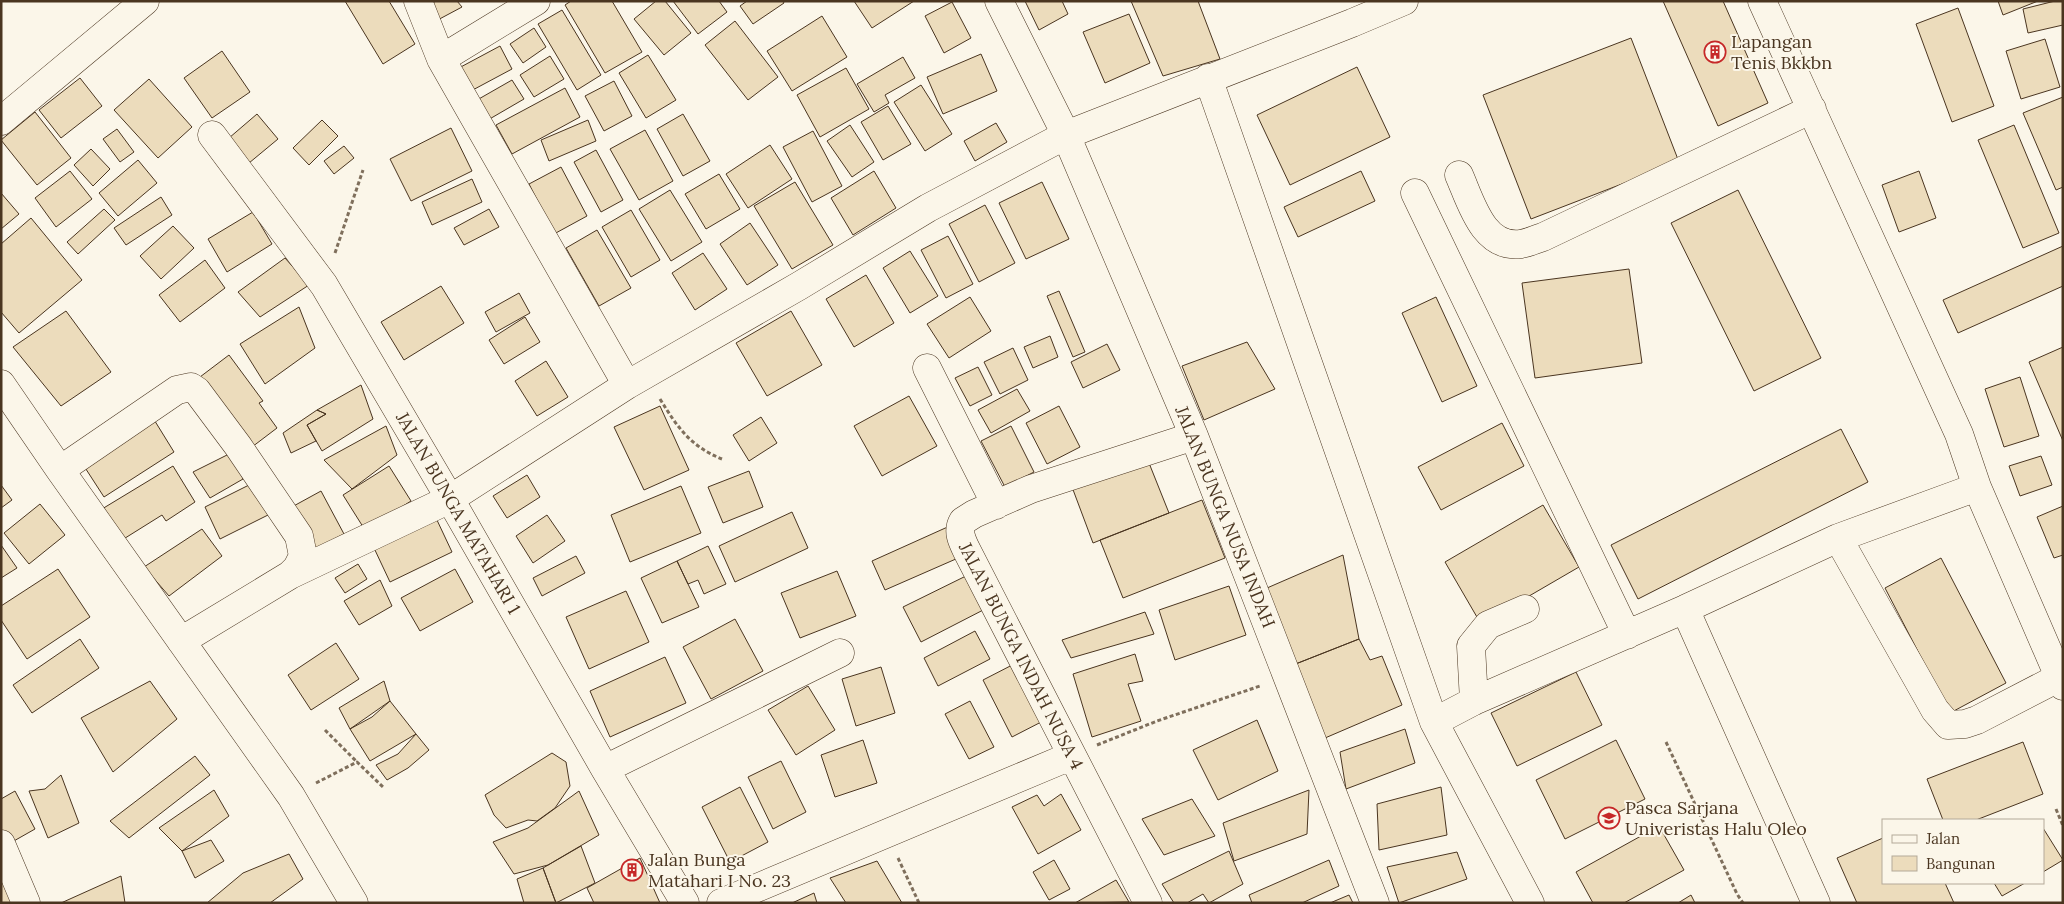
<svg xmlns="http://www.w3.org/2000/svg" width="2064" height="904" viewBox="0 0 2064 904" font-family="Lora,serif">
	<rect width="100%" height="100%" fill="#fbf6e9"/>
	<path fill="#ecdcbc" stroke="#4a3520" d="M 345,1 L 389,1 L 415,44 L 383,64 Z
		M 436,1 L 457,1 L 462,7 L 432,23 L 429,5 Z
		M 571,1 L 612,1 L 642,52 L 605,73 L 565,5 Z
		M 656,1 L 665,1 L 691,33 L 664,55 L 634,19 Z
		M 673,1 L 719,1 L 727,12 L 698,34 Z
		M 747,1 L 783,1 L 784,3 L 753,24 L 740,6 Z
		M 854,1 L 914,1 L 872,28 Z
		M 1025,1 L 1062,1 L 1068,14 L 1039,30 Z
		M 1131,1 L 1198,1 L 1220,59 L 1163,76 Z
		M 1663,1 L 1723,1 L 1768,103 L 1718,126 Z
		M 1998,1 L 2038,1 L 2003,15 Z
		M 2055,1 L 2063,1 L 2063,25 L 2028,33 L 2023,9 Z
		M 952,2 L 971,38 L 944,53 L 925,16 Z
		M 1958,8 L 1994,106 L 1952,122 L 1916,24 Z
		M 562,10 L 601,75 L 577,90 L 538,24 Z
		M 1129,14 L 1150,63 L 1105,83 L 1083,32 Z
		M 822,16 L 847,57 L 792,91 L 767,51 Z
		M 735,21 L 778,77 L 748,100 L 705,45 Z
		M 534,28 L 546,47 L 523,63 L 510,44 Z
		M 1631,38 L 1679,162 L 1531,219 L 1483,95 Z
		M 2045,39 L 2060,87 L 2021,99 L 2006,51 Z
		M 500,46 L 512,69 L 469,92 L 457,69 Z
		M 222,51 L 250,92 L 212,118 L 184,78 Z
		M 981,54 L 997,91 L 943,114 L 927,77 Z
		M 648,55 L 676,100 L 646,118 L 619,73 Z
		M 550,56 L 564,79 L 534,97 L 520,75 Z
		M 903,57 L 915,78 L 885,95 L 889,103 L 874,112 L 857,84 Z
		M 1357,67 L 1390,137 L 1290,185 L 1257,115 Z
		M 846,68 L 869,109 L 820,137 L 797,95 Z
		M 80,78 L 102,106 L 61,138 L 39,110 Z
		M 149,79 L 192,127 L 158,158 L 114,110 Z
		M 512,80 L 524,99 L 481,124 L 470,104 Z
		M 614,81 L 632,116 L 604,131 L 585,96 Z
		M 921,85 L 952,134 L 925,151 L 894,102 Z
		M 565,88 L 580,117 L 512,154 L 496,125 Z
		M 2063,97 L 2063,187 L 2056,190 L 2023,113 Z
		M 888,106 L 911,144 L 883,160 L 861,122 Z
		M 35,112 L 71,158 L 37,185 L 1,140 Z
		M 257,114 L 278,139 L 243,168 L 222,144 Z
		M 683,114 L 710,161 L 683,176 L 657,129 Z
		M 322,120 L 338,136 L 309,165 L 293,148 Z
		M 588,120 L 596,141 L 549,161 L 541,140 Z
		M 996,123 L 1007,142 L 975,161 L 964,141 Z
		M 850,125 L 874,162 L 852,177 L 827,141 Z
		M 2014,125 L 2059,233 L 2023,248 L 1978,140 Z
		M 451,128 L 472,171 L 411,201 L 390,159 Z
		M 117,129 L 134,152 L 120,162 L 103,139 Z
		M 645,130 L 673,181 L 639,200 L 610,149 Z
		M 813,131 L 842,186 L 812,202 L 783,147 Z
		M 770,145 L 792,179 L 748,208 L 726,174 Z
		M 344,146 L 354,158 L 334,174 L 324,161 Z
		M 91,149 L 110,169 L 93,186 L 74,165 Z
		M 596,150 L 623,200 L 601,212 L 574,162 Z
		M 138,160 L 157,183 L 118,216 L 99,193 Z
		M 561,167 L 587,216 L 554,234 L 529,184 Z
		M 70,171 L 92,199 L 56,227 L 35,198 Z
		M 874,171 L 896,208 L 853,235 L 831,198 Z
		M 1361,171 L 1375,201 L 1298,237 L 1284,207 Z
		M 1919,171 L 1936,218 L 1899,232 L 1882,185 Z
		M 719,174 L 740,209 L 706,229 L 685,194 Z
		M 472,179 L 482,202 L 432,225 L 422,202 Z
		M 795,182 L 833,245 L 792,269 L 754,206 Z
		M 1042,182 L 1069,239 L 1026,259 L 999,203 Z
		M 670,190 L 702,242 L 671,261 L 639,209 Z
		M 1738,190 L 1821,358 L 1754,391 L 1671,223 Z
		M 1,193 L 19,214 L 1,229 Z
		M 161,197 L 172,215 L 126,245 L 114,228 Z
		M 985,205 L 1015,263 L 979,282 L 949,224 Z
		M 104,209 L 115,220 L 78,254 L 67,242 Z
		M 489,209 L 499,227 L 464,245 L 454,228 Z
		M 631,210 L 660,260 L 631,277 L 602,227 Z
		M 253,212 L 272,244 L 227,272 L 208,239 Z
		M 31,218 L 82,280 L 19,333 L 1,312 L 1,244 Z
		M 750,223 L 778,265 L 747,285 L 720,244 Z
		M 173,226 L 194,248 L 161,279 L 140,256 Z
		M 597,230 L 631,288 L 599,306 L 566,248 Z
		M 948,236 L 973,284 L 946,298 L 921,250 Z
		M 2063,246 L 2063,286 L 1958,333 L 1943,300 Z
		M 910,251 L 938,296 L 910,313 L 883,268 Z
		M 703,253 L 727,289 L 695,310 L 672,273 Z
		M 285,258 L 309,285 L 260,317 L 238,292 Z
		M 205,260 L 225,288 L 180,322 L 159,295 Z
		M 1629,269 L 1642,363 L 1535,378 L 1522,283 Z
		M 866,275 L 894,323 L 854,347 L 826,299 Z
		M 441,286 L 464,323 L 404,360 L 381,322 Z
		M 1059,291 L 1085,352 L 1073,357 L 1047,296 Z
		M 519,293 L 530,313 L 496,332 L 485,312 Z
		M 970,297 L 991,331 L 949,358 L 927,324 Z
		M 1436,297 L 1477,386 L 1442,402 L 1402,313 Z
		M 299,307 L 315,348 L 265,384 L 240,344 Z
		M 66,311 L 111,372 L 61,406 L 13,347 Z
		M 791,311 L 822,365 L 767,396 L 736,343 Z
		M 525,317 L 540,342 L 504,364 L 489,340 Z
		M 1050,336 L 1058,357 L 1033,368 L 1024,347 Z
		M 1247,342 L 1275,389 L 1204,420 L 1182,366 Z
		M 1107,344 L 1120,370 L 1083,388 L 1071,362 Z
		M 2063,347 L 2063,441 L 2029,362 Z
		M 1013,348 L 1028,380 L 1000,394 L 984,362 Z
		M 229,355 L 263,401 L 259,403 L 277,428 L 248,450 L 196,380 Z
		M 546,361 L 568,397 L 537,416 L 515,381 Z
		M 978,367 L 992,395 L 970,406 L 955,378 Z
		M 2020,377 L 2039,436 L 2004,447 L 1985,389 Z
		M 361,385 L 373,419 L 322,451 L 307,425 L 326,414 L 317,410 Z
		M 1017,389 L 1030,411 L 991,433 L 978,410 Z
		M 909,396 L 937,446 L 882,476 L 854,426 Z
		M 660,406 L 689,470 L 644,490 L 614,427 Z
		M 1059,406 L 1080,447 L 1047,464 L 1026,423 Z
		M 317,410 L 326,414 L 307,425 L 316,441 L 291,453 L 283,433 Z
		M 761,417 L 777,443 L 749,461 L 733,435 Z
		M 153,418 L 174,452 L 104,497 L 82,463 Z
		M 1502,423 L 1524,466 L 1441,510 L 1418,467 Z
		M 386,426 L 397,455 L 352,489 L 324,460 Z
		M 1011,426 L 1034,472 L 1005,487 L 981,441 Z
		M 1841,429 L 1868,482 L 1638,599 L 1611,545 Z
		M 233,452 L 243,479 L 210,498 L 193,472 Z
		M 2041,456 L 2052,485 L 2020,496 L 2009,466 Z
		M 1147,458 L 1169,513 L 1093,543 L 1072,487 Z
		M 173,466 L 195,502 L 166,521 L 162,515 L 122,540 L 102,509 Z
		M 389,466 L 411,501 L 365,530 L 343,495 Z
		M 749,471 L 763,507 L 723,523 L 708,487 Z
		M 527,475 L 540,497 L 507,518 L 493,496 Z
		M 255,482 L 270,514 L 220,539 L 205,507 Z
		M 1,485 L 12,500 L 1,508 Z
		M 681,486 L 701,533 L 630,562 L 611,515 Z
		M 321,491 L 344,534 L 313,550 L 290,508 Z
		M 1202,500 L 1225,558 L 1123,598 L 1100,540 Z
		M 40,504 L 65,535 L 29,564 L 4,533 Z
		M 1543,505 L 1579,567 L 1481,624 L 1445,562 Z
		M 2063,506 L 2063,555 L 2054,558 L 2037,517 Z
		M 792,512 L 808,548 L 735,582 L 719,546 Z
		M 547,515 L 565,541 L 533,563 L 516,536 Z
		M 436,518 L 452,552 L 390,582 L 374,548 Z
		M 952,525 L 965,555 L 885,590 L 872,561 Z
		M 202,529 L 222,556 L 169,596 L 144,567 Z
		M 1,545 L 17,568 L 1,578 Z
		M 708,546 L 726,584 L 704,594 L 698,580 L 688,584 L 677,561 Z
		M 1343,555 L 1359,639 L 1293,665 L 1267,588 Z
		M 576,556 L 585,573 L 542,596 L 533,578 Z
		M 1941,558 L 2006,683 L 1950,713 L 1885,588 Z
		M 677,561 L 699,607 L 662,623 L 641,578 Z
		M 358,564 L 367,579 L 345,593 L 335,578 Z
		M 58,569 L 90,617 L 27,659 L 1,620 L 1,606 Z
		M 455,569 L 473,602 L 420,631 L 401,598 Z
		M 837,571 L 856,616 L 800,638 L 781,593 Z
		M 972,573 L 989,607 L 921,642 L 903,607 Z
		M 380,580 L 392,606 L 359,625 L 344,601 Z
		M 1229,586 L 1246,635 L 1175,660 L 1159,610 Z
		M 626,591 L 649,642 L 589,669 L 566,617 Z
		M 1145,612 L 1154,634 L 1071,658 L 1062,640 Z
		M 735,619 L 763,671 L 711,699 L 683,647 Z
		M 975,631 L 990,659 L 938,686 L 924,658 Z
		M 80,639 L 99,668 L 32,713 L 13,685 Z
		M 1359,639 L 1370,660 L 1382,656 L 1402,705 L 1325,738 L 1293,665 Z
		M 336,643 L 359,679 L 311,710 L 288,675 Z
		M 1135,654 L 1143,681 L 1128,684 L 1141,721 L 1092,737 L 1073,674 Z
		M 665,657 L 686,703 L 610,737 L 590,691 Z
		M 1018,662 L 1047,719 L 1012,737 L 983,680 Z
		M 881,667 L 895,713 L 856,726 L 842,679 Z
		M 1576,672 L 1602,725 L 1517,766 L 1491,713 Z
		M 150,681 L 177,719 L 113,772 L 81,718 Z
		M 384,681 L 390,701 L 350,729 L 339,708 Z
		M 808,686 L 835,730 L 796,755 L 768,710 Z
		M 390,701 L 416,734 L 370,761 L 350,729 L 372,717 Z
		M 970,701 L 994,747 L 969,759 L 945,714 Z
		M 1257,720 L 1278,771 L 1218,800 L 1193,750 Z
		M 1405,729 L 1415,763 L 1346,789 L 1340,752 Z
		M 416,734 L 429,750 L 408,768 L 387,780 L 376,765 L 398,754 Z
		M 863,740 L 877,783 L 835,797 L 821,755 Z
		M 1616,740 L 1645,799 L 1565,839 L 1536,780 Z
		M 2023,742 L 2043,794 L 1976,820 L 1943,820 L 1927,779 Z
		M 552,753 L 566,762 L 570,786 L 555,808 L 537,821 L 528,820 L 506,828 L 494,815 L 485,795 Z
		M 195,756 L 210,775 L 129,838 L 110,821 Z
		M 781,761 L 806,812 L 773,829 L 748,777 Z
		M 61,775 L 79,823 L 48,838 L 29,791 L 45,789 Z
		M 740,787 L 768,842 L 730,862 L 702,807 Z
		M 1441,787 L 1447,835 L 1379,850 L 1377,804 Z
		M 214,790 L 229,816 L 182,851 L 159,828 Z
		M 1309,790 L 1307,834 L 1234,861 L 1223,823 Z
		M 15,791 L 35,829 L 5,846 L 1,835 L 1,799 Z
		M 579,791 L 599,835 L 548,865 L 514,874 L 493,842 L 528,828 Z
		M 1061,794 L 1081,830 L 1038,854 L 1012,807 L 1037,795 L 1044,806 Z
		M 1192,799 L 1215,836 L 1164,855 L 1142,819 Z
		M 1659,826 L 1684,870 L 1624,903 L 1593,903 L 1576,872 Z
		M 2043,828 L 2063,860 L 2043,872 Z
		M 1883,838 L 1883,883 L 1945,883 L 1954,903 L 1857,903 L 1837,858 Z
		M 211,840 L 224,861 L 195,878 L 182,851 Z
		M 581,846 L 595,883 L 556,903 L 543,868 Z
		M 1229,851 L 1243,884 L 1209,903 L 1203,894 L 1187,903 L 1174,903 L 1162,884 Z
		M 1457,852 L 1467,879 L 1399,903 L 1387,867 Z
		M 289,854 L 303,879 L 270,903 L 207,903 L 243,873 Z
		M 640,858 L 660,903 L 594,903 L 587,888 Z
		M 1054,860 L 1070,889 L 1049,900 L 1033,872 Z
		M 1329,860 L 1339,886 L 1302,903 L 1252,903 L 1249,895 Z
		M 877,861 L 902,903 L 846,903 L 830,878 Z
		M 1,865 L 21,903 L 1,903 Z
		M 543,868 L 556,903 L 524,903 L 517,879 Z
		M 121,876 L 125,903 L 61,903 Z
		M 1116,880 L 1129,902 L 1075,903 Z
		M 1994,883 L 2025,883 L 2002,896 Z
		M 814,893 L 817,903 L 792,903 Z
		M 1349,895 L 1353,903 L 1330,903 Z
		M 1691,895 L 1695,903 L 1678,903 Z"/>
	<g fill="none" stroke-linecap="round" stroke-linejoin="round">
		<g stroke="#4a3520" stroke-width="29">
			<path id="minor" d="M 418,1 L 441,59 L 627,385
				M 999,1 L 1066,135 L 1194,436 L 1375,903
				M 1762,1 L 1959,434 L 1977,487 L 2063,686
				M 441,59 L 536,1
				M 1208,78 L 1434,722 L 1530,903
				M 1,121 L 145,1
				M 212,135 L 324,285 L 450,499 L 605,769 L 685,903
				M 1459,175 C 1471,202 1483,249 1521,244 C 1528,243 1536,239 1543,237 L 1812,109
				M 1415,193 L 1627,635
				M 927,368 L 996,505
				M 1,384 L 60,470 L 291,796 L 354,903
				M 60,470 L 177,390 L 191,387 L 197,391 L 238,446 L 299,536 L 303,556 L 297,568 L 290,575
				M 1838,538 L 1935,710 L 1948,725 L 1965,724 L 1977,720 L 2058,678
				M 1685,609 L 1816,903
				M 181,641 L 290,575 L 450,499 L 627,385 L 799,286 L 928,208 L 1066,135 L 1352,23 L 1404,1
				M 1474,701 L 1471,646 L 1488,625 L 1525,609
				M 1434,722 L 1474,701 L 1685,609 L 1838,538 L 1977,487
				M 605,769 L 840,653
				M 1,844 L 26,903
				M 721,903 L 1071,756
				M 1148,903 L 967,551 C 962,541 957,531 963,521 L 974,514 L 1031,489 L 1194,436"/>
		</g>
		<path stroke="#7f6f5c" stroke-width="3" stroke-dasharray="4 2.5" stroke-linecap="butt" d="M 335,253 L 363,170
			M 660,399 C 678,428 690,446 722,459
			M 325,730 L 357,762
			M 1666,742 L 1737,894 L 1743,903
			M 1097,745 L 1157,721 L 1260,686
			M 316,783 L 357,762 L 383,787
			M 2056,809 L 2063,826
			M 898,858 L 919,903"/>
		<use href="#minor" stroke="#fbf6e9" stroke-width="28"/>
	</g>
	<defs>
		<g id="building-ring" transform="scale(1.125)"><circle r="9.5" fill="#fbf6e9" stroke="#c62828" stroke-width="1.5"/><path d="M-4-6H4V6H1V3H-1V6H-4ZM-2.5-4.3h1.7v1.8h-1.7ZM.8-4.3h1.7v1.8H.8ZM-2.5-1h1.7V.8h-1.7ZM.8-1h1.7V.8H.8Z" fill="#c62828"/></g>
		<g id="university-ring" transform="scale(1.125)"><circle r="9.5" fill="#fbf6e9" stroke="#c62828" stroke-width="1.5"/><path d="M0-5L7-2L0 1L-7-2ZM-4 1L0 2.5L4 1V4Q0 6-4 4Z" fill="#c62828"/></g>
	</defs>
	<g fill-rule="evenodd">
		<use href="#building-ring" x="1715" y="52"/>
		<use href="#university-ring" x="1609" y="818"/>
		<use href="#building-ring" x="632" y="870"/>
	</g>
	<g text-anchor="middle" stroke-width="4" stroke-linejoin="round" paint-order="stroke">
		<g font-size="18" fill="#4a3520" stroke="#fbf6e9" text-anchor="start">
			<text x="1731" y="48">Lapangan<tspan x="1731" dy="21">Tenis Bkkbn</tspan></text>
			<text x="1625" y="814">Pasca Sarjana<tspan x="1625" dy="21">Univeristas Halu Oleo</tspan></text>
			<text x="648" y="866">Jalan Bunga<tspan x="648" dy="21">Matahari I No. 23</tspan></text>
		</g>
		<g font-size="18" fill="#4a3520" stroke="#fbf6e9">
			<text transform="translate(458 513) rotate(60)" y="6">JALAN BUNGA MATAHARI 1</text>
			<text transform="translate(1225 517) rotate(68)" y="6">JALAN BUNGA NUSA INDAH</text>
			<text transform="translate(1021 656) rotate(63)" y="6">JALAN BUNGA INDAH NUSA 4</text>
		</g>
	</g>
	<rect width="2064" height="904" fill="none" stroke="#4a3520" stroke-width="5"/>
	<rect x="1882" y="819" width="162" height="65" fill="#fbf6e9" stroke="#b4a999"/>
	<rect x="1892" y="835" width="25" height="8" fill="#fbf6e9" stroke="#b4a999"/>
	<text x="1926" y="844" font-size="15" fill="#4a3520">Jalan</text>
	<rect x="1892" y="856" width="25" height="15" fill="#ecdcbc" stroke="#b4a999"/>
	<text x="1926" y="869" font-size="15" fill="#4a3520">Bangunan</text>
</svg>
